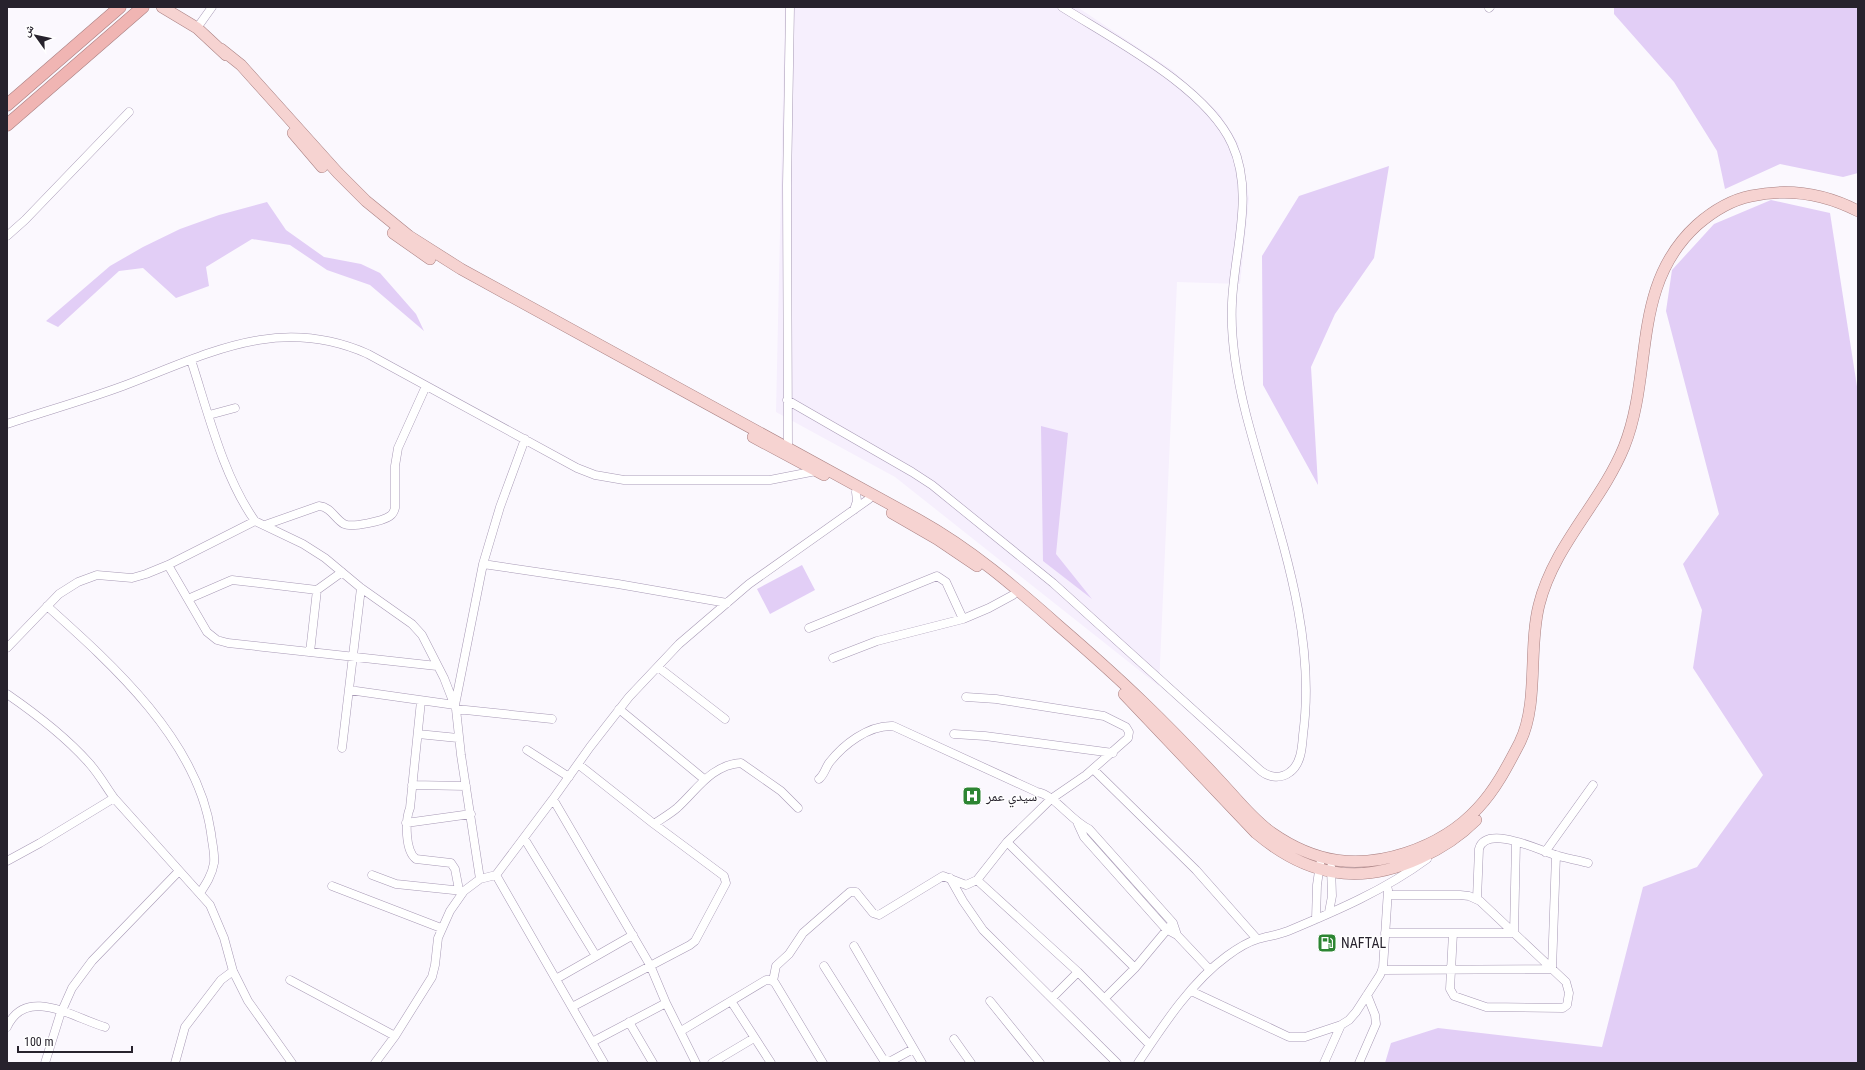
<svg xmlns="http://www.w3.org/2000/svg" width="1865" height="1070" viewBox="0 0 1865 1070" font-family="'Roboto Condensed','Noto Naskh Arabic',sans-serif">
	<rect width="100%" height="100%" fill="#fbf8fe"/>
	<path fill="#f6effd" d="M 785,7 L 1077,7 L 1172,70 L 1219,113 L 1238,143 L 1249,198 L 1240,284 L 1177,282 L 1159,686 L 895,477 L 776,412 Z"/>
	<path fill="#e2cef6" d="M 1614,7 L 1858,7 L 1858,173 L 1843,177 L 1780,164 L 1725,189 L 1717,151 L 1674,82 L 1614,14 Z
		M 1389,166 L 1374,258 L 1335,314 L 1311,367 L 1318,485 L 1263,385 L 1262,256 L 1299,196 Z
		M 1771,200 L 1830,213 L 1858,393 L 1858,1063 L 1385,1063 L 1391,1043 L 1438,1028 L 1602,1047 L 1643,887 L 1697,867 L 1763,775 L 1693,668 L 1702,610 L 1683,564 L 1719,514 L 1666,311 L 1672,270 L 1714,224 Z
		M 267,202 L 286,230 L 324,257 L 361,264 L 380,273 L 416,314 L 424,331 L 370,285 L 327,270 L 290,245 L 252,239 L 206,267 L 209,286 L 176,298 L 143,268 L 119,271 L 58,327 L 46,321 L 110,266 L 143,247 L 180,229 L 219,215 Z
		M 1041,426 L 1068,433 L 1056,554 L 1092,599 L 1043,561 Z
		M 802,565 L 815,590 L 770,614 L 757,589 Z"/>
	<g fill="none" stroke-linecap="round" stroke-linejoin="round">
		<g stroke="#a799b5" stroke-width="9">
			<path id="minor" d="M 1489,8 L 1490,7
				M 197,28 L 212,7
				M 7,236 L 25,220 L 129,112
				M 191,360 C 208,412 223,476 255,521
				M 787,400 L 912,472 L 932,485 L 1053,583 L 1261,771 C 1270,778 1281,779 1290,772 C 1301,764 1302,748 1303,735 C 1318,625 1273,519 1246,414 C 1237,378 1230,341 1232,303 C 1234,251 1255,194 1232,144 C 1206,87 1114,40 1062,7
				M 209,415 L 235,408
				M 7,424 C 46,411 85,400 123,386 C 208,354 278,314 368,354 L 577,468 L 595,475 L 624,480 L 770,480 L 816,471
				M 788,447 L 787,185 L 790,7
				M 854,510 L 857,501 L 856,492
				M 265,525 L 319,506 C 331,507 335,519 344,524 C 352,528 383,521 390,516 C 393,514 394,512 395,508 L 395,466 L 398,448 L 426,386
				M 483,564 L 618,584 L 727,603
				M 168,565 L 207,632 L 217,640 L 228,643 L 437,666
				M 188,599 L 232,580 L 317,590 L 342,572
				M 47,606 C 113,665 198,741 211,833 C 212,843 215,853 214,863 C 212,875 206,884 200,893
				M 809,628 L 937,576 L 946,582 L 963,619
				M 7,648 L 59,594 L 78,582 L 97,575 L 132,578 L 146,574 L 168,565 L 255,521 L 303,544 L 325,558 L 361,588 L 412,624 L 422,635 L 444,678 L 456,709 L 461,755 L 480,879
				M 310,652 L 317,590
				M 833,658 L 877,641 L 963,619 L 989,608 L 1013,595
				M 658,667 L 725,719
				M 349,690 L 455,705 L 483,564 L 500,507 L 525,439
				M 7,694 C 36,714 66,737 89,763 C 99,774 106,787 114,798
				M 421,701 L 410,808 C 405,820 405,851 416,859 L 451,863 L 455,869 L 459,890
				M 456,709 L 552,719
				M 619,709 L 704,779
				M 418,734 L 458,738
				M 954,734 L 985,736 L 1113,753
				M 342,748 L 361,588
				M 527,750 L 569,777
				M 1093,769 L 1196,870 L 1257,939
				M 819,779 C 824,775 825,769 829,763 C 843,745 868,725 893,726 L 1037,792 C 1055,795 1071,821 1089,829 L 1173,923 L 1177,935
				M 412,785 L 466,786
				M 553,799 L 650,965 L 666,1003 L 696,1063
				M 406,823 L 471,814
				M 654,824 C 661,819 670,814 677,808 C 697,790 711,765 741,763 L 781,791 L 798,808
				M 1078,824 L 1084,837 L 1166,929 L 1177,935 L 1210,970
				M 524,838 L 596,956
				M 1007,842 L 1135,968
				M 1545,852 L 1593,785
				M 7,861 L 40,843 L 114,798 L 210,905 L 224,938 L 233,971 L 248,1001 L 292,1063
				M 372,875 L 396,884 L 463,891
				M 496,875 L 604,1063
				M 950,878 L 963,901 L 983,930 L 1117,1063
				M 977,880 L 1078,972 L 1150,1045
				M 332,886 L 441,928
				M 1388,895 L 1460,895 L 1469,896 L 1480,901 L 1566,982 L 1569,993 L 1567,1005 L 1563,1008 L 1486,1007 L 1454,996 L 1450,989 L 1453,933
				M 1477,899 L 1479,849 C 1486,824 1539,850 1555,855 C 1565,858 1577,860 1588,863
				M 1329,912 L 1332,896 L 1331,867
				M 1316,919 L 1317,885 L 1320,864
				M 1385,933 L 1514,933 L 1516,842
				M 854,946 L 922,1063
				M 824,966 L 883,1059 L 891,1061 L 913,1049
				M 1382,970 L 1552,969 L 1556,855
				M 556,979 L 633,935
				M 290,980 L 395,1036
				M 773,981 L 776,966 L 789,954 L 803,933 L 850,892 L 856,892 L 873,913 L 879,915 L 943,876 L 966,885 L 977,880 L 1007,842 L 1051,799 L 1086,775 L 1128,738 L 1129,732 L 1126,727 L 1104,716 L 996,699 L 966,697
				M 1191,991 L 1289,1037 L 1305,1037 L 1341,1025 L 1349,1020 L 1356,1012 L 1380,975 L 1383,968 L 1388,890
				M 1052,998 L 1078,972
				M 1105,998 L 1135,968 L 1170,926
				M 731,1001 L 771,1063
				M 990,1001 L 1040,1063
				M 572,1007 L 690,945 L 695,941 L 726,883 L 724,876 L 654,824 L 578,764
				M 629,1022 L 653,1063
				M 7,1027 C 26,985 74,1018 105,1027
				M 681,1031 L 766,980 L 771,980 L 775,983 L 823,1063
				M 954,1039 L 971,1063
				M 592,1042 L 666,1003
				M 45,1063 L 60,1015 L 72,988 L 92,961 L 179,871
				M 175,1063 L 185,1027 L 221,980 L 233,971
				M 375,1063 L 395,1036 L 432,977 L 435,965 L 438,938 L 450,911 L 464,891 L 480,879 L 496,875 L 553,799 L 590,747 L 629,697 L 679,644 L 749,584 L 869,499
				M 712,1063 L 754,1038
				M 1138,1063 C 1162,1027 1191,982 1227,956 C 1235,950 1248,942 1258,939 C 1268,936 1278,935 1288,931 C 1336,911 1385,890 1427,859
				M 1324,1063 L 1341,1025
				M 1359,1063 L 1376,1024 L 1375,1015 L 1367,995"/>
		</g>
		<g stroke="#aa8284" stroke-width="12">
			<path id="major" d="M 162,7 L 197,28 L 226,55
				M 221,49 L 241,65 L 338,173 L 366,201 L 409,236 L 461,269 L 919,520 C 971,549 1015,587 1059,626 C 1088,651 1116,676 1143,702 C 1170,728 1195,754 1220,781 C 1237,799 1252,819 1272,833 C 1315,863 1357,869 1406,853 C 1433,844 1458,830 1478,808 C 1496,789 1508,765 1520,742 C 1539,703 1528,648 1539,605 C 1554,545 1601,503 1624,447 C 1654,372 1630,286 1697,225 C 1713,211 1731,200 1751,196 C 1788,188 1825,194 1858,211
				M 293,133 L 322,167
				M 393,233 L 430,259
				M 753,437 L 824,475
				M 892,513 L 937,539 L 977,566
				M 1124,694 L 1256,833 C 1307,876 1359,886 1420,858 C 1442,848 1459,837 1476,820"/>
		</g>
		<g stroke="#aa8284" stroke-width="13">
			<path id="highway" d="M 7,105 L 120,7
				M 7,125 L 143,7"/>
		</g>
		<use href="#minor" stroke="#fff" stroke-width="8"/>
		<use href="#major" stroke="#f6d3d1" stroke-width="11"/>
		<use href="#highway" stroke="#f0b5b3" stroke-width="12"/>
	</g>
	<defs>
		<g id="hospital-square" transform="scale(1)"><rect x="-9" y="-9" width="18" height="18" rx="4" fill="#2d8533" stroke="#fff"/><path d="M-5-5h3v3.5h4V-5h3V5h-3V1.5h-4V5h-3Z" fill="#fff"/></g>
		<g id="fuel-square" transform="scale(1)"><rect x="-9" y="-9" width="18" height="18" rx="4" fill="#2d8533" stroke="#fff"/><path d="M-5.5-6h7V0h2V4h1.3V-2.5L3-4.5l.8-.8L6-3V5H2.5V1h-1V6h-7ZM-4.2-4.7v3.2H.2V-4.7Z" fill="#fff"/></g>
	</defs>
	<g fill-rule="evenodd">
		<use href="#hospital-square" x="972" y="796"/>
		<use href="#fuel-square" x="1327" y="943"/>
	</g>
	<g text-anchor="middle" stroke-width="3" stroke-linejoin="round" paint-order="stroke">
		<g font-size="14" fill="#27222d" stroke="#fff" text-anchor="start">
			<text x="986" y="801">سيدي عمر</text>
			<text x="1341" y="948">NAFTAL</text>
		</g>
	</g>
	<rect width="1865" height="1070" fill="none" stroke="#27222d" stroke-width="16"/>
	<g transform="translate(36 36) rotate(303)" stroke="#ffffff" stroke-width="3" paint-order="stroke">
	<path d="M0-3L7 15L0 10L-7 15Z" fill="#27222d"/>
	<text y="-6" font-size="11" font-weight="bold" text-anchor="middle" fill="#27222d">ش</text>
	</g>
	<path d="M18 1046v6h114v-6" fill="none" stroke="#27222d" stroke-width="2"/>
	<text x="24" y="1046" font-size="12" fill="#27222d" stroke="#ffffff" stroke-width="3" paint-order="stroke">100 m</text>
</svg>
